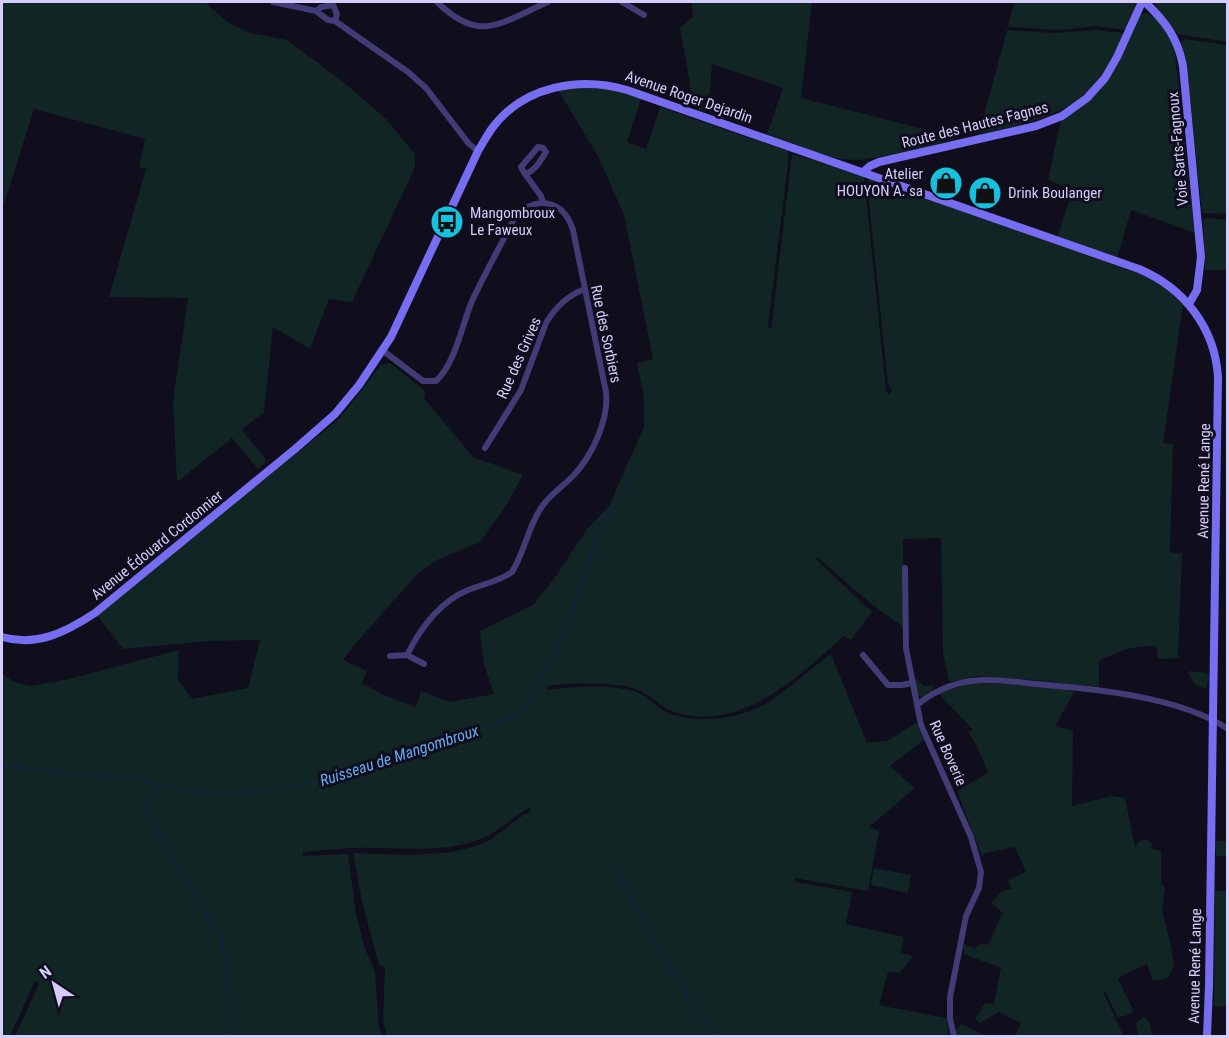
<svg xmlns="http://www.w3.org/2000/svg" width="1229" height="1038" viewBox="0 0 1229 1038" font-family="'Roboto Condensed',sans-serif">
	<rect width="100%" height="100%" fill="#100d1c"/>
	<path fill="#112525" d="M 2,2 L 205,2 L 227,22 L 250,33 L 287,40 L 341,80 L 386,119 L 415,154 L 415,167 L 352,302 L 329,299 L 310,349 L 273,327 L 264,412 L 242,430 L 267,461 L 258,469 L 232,438 L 177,482 L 173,401 L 188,298 L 109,297 L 146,169 L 139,167 L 145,139 L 34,109 L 2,210 Z
		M 692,2 L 812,2 L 801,98 L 959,138 C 931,145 868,164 841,159 C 816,154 791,142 767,134 L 783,88 L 712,64 L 709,100 L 705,112 L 694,107 L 680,27 L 693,17 Z
		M 1014,2 L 1137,2 L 1125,30 L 1096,26 L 1060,30 L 1008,27 Z
		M 1154,2 L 1227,2 L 1227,42 L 1178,34 L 1157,8 Z
		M 1146,13 L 1156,17 L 1174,45 L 1195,233 L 1131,210 L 1117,258 L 1057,238 L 1073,190 L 1048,180 L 1061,119 L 1084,105 L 1140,15 Z
		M 1007,30 L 1054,33 L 1096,30 L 1124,33 C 1117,47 1111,62 1102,75 C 1072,116 1026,124 979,134 Z
		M 1185,39 L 1227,45 L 1227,214 L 1202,213 L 1186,59 L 1181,42 Z
		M 584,86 L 613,89 L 641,99 L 627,142 L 646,149 L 660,107 L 787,151 L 789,155 L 768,327 L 771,329 L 792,154 L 864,176 L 886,391 L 888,394 L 892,391 L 888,384 L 867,182 L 869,178 L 1150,278 L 1170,292 L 1183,305 L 1163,443 L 1173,444 L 1170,552 L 1182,554 L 1178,658 L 1158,659 L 1156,646 C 1130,646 1122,650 1099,661 L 1099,687 L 1035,680 L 978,676 L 949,682 L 943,652 L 941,538 L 903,539 L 904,628 L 869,602 L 817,557 L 816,559 L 872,612 L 851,640 L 844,636 C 800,675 743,732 677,713 C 662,708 652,696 638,690 C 619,681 568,683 547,686 L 547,690 C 572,687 613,683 638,693 C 649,697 657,708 668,713 C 695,723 731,720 757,708 C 785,695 806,671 831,654 L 867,743 L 887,741 L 916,723 L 924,740 L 890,766 L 915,788 L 869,827 L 879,831 L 868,891 L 795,878 L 796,882 L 852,892 L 846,924 L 904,937 L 901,953 L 913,956 L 900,973 L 888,972 L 879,1005 L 946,1018 L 949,1036 L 387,1036 L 383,1021 L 385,967 L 379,965 L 363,906 L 353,853 C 392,854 447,859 483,843 C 501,835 512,820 530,812 L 531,807 C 513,816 500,831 481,839 C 439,855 393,846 349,848 C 334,849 318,851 303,852 L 303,856 L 348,854 L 356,914 L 364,946 L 375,972 L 379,1028 L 382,1036 L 15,1036 L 37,989 L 39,983 L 35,981 L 10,1036 L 2,1036 L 2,674 L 14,682 L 30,686 L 69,679 L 179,650 L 178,680 L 192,699 L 248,688 L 260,640 L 208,641 L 123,649 L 97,615 L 339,419 L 381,365 L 390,363 L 426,392 L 424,398 L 473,457 L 523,475 L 507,504 L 480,542 L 437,560 L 417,574 L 351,649 L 343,660 L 367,671 L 362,683 L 384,695 L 416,707 L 421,691 L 450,702 L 494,694 L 484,664 L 480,631 L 533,605 L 556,576 L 587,529 L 609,506 L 644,427 L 644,397 L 637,363 L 653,359 L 624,215 L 598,156 L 558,90 Z
		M 1209,218 L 1227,220 L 1227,270 L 1205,270 L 1203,219 Z
		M 1190,671 L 1207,673 L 1209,678 L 1206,688 C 1194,687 1194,682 1188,673 Z
		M 913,676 L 924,686 L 933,685 L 932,690 L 923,697 L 918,696 Z
		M 972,683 L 1004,684 L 1065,689 L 1074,692 L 1055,726 L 1073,731 L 1072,806 L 1112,796 L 1125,798 L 1135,847 L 1139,841 L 1147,839 L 1152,844 L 1151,849 L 1161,851 L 1161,883 L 1165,888 L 1162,911 L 1171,945 L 1174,964 L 1168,978 L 1153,981 L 1147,964 L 1123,975 L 1118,979 L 1134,1012 L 1118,1018 L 1105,991 L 1103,992 L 1124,1036 L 1015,1036 L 1021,1023 L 999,1012 L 980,1023 L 975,1019 L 985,1003 L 994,1004 L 1001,968 L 964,954 L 963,943 L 975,949 L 981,943 L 988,945 L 1002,914 L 999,909 L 991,903 L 1002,891 L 1012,889 L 1008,880 L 1026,872 L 1015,847 L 985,853 L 982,857 L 957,791 L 988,773 L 977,746 L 968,732 L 973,730 L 938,693 Z
		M 1215,841 L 1227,841 L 1227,856 L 1216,856 Z
		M 874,868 L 911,875 L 908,893 L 871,885 Z
		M 1215,891 L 1227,891 L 1227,1007 L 1214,1006 Z
		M 1142,1018 L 1146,1018 L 1150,1024 L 1152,1036 L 1138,1036 L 1136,1023 Z
		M 961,1024 L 987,1036 L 957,1036 L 956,1030 Z"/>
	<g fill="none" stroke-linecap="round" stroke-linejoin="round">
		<path stroke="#122340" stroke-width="1.5" d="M 2,765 L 45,771 L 144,779 L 152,784 L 227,796 L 334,779 L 521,715 L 548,667 L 570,620 L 604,521 L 640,465
			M 151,798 L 152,784
			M 148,802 L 145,810 L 222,940 L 229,985 L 231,1036
			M 614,864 L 667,966 L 715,1036"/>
		<path stroke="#413c76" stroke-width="6" d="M 273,2 L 316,11
			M 437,2 C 480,44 500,23 548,2
			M 622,2 L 644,15
			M 335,21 L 337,14 L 333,5 L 321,7 L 316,11 L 328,20 L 335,21 L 408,72 L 426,88 L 469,144 L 478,151
			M 525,174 L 521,167 L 538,147 L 543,148 L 546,152 C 541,160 535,171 525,174 L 541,196 L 543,202
			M 382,350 L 423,381 L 436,381 C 455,364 462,325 472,301 C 485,273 501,245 515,217 C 536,195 563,199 573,230 L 606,392 C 609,420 592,456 573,476 C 563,486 551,494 543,505 C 528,525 525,552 512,572 C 498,582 483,584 468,590 C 439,602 420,629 407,655
			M 485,448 L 521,390 L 546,323 C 555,308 568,295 585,289
			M 905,568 L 906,648 L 921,725 L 971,837 L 981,872 L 979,888 L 966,916 L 950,997 L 950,1019 L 954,1036
			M 863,655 L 888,685 L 902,685 L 912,683
			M 390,656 L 407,655 L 424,664
			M 917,705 C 934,691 950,684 971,681 C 993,678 1015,682 1036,684 C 1093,689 1179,696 1228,729"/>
		<path stroke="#766df1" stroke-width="8" d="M 1145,2 C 1165,21 1178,38 1183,66 L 1201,257 L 1197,290 L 1189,304
			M 863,172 L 870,166 L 879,162 L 1036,126 L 1062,116 L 1087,98 L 1105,78 L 1117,57 L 1142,2
			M 2,637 C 37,647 66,632 95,613 L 295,449 L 335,414 L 359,385 L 391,337 L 478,151 C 483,143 487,135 493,127 C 524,86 580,76 627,90 L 1139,269 C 1184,288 1215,328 1218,377 L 1209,986 L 1207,1036"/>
	</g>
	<defs>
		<g id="shop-disc" transform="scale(1.725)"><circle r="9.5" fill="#15c1dd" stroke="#100d1c"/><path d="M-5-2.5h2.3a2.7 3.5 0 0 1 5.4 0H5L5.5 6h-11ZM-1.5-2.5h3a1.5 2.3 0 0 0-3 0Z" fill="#111"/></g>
		<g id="bus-disc" transform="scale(1.725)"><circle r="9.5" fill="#15c1dd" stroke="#100d1c"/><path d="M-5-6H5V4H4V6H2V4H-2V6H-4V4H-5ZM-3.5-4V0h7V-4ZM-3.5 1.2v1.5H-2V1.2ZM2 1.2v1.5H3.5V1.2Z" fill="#111"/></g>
	</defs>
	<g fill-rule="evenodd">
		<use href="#shop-disc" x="946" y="183"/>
		<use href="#shop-disc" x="985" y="193"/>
		<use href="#bus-disc" x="447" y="222"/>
	</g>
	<g text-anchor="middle" stroke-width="6" stroke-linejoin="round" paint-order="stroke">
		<g font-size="15" fill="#d4ccfa" stroke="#100d1c">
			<text transform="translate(689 97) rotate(19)" y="5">Avenue Roger Dejardin</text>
			<text transform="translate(975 125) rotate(-14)" y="5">Route des Hautes Fagnes</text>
			<text transform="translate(1178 149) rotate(-95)" y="5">Voie Sarts-Fagnoux</text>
			<text transform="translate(606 334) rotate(78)" y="5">Rue des Sorbiers</text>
			<text transform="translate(519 358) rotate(-66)" y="5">Rue des Grives</text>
			<text transform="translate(1204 481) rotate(-89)" y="5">Avenue René Lange</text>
			<text transform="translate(157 545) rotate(-39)" y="5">Avenue Édouard Cordonnier</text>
			<text transform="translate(948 753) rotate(66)" y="5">Rue Boverie</text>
			<text transform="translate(1195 966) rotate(-89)" y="5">Avenue René Lange</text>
		</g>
		<g font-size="15" fill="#d4ccfa" stroke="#100d1c" text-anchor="start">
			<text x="923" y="179" text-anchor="end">Atelier<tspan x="923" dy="17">HOUYON A. sa</tspan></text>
			<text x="1008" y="198">Drink Boulanger</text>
			<text x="470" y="218">Mangombroux<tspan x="470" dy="17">Le Faweux</tspan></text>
		</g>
		<g font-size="16" font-style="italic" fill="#65aaf0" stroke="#100d1c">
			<text transform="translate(399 755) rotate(-18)" y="6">Ruisseau de Mangombroux</text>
		</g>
	</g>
	<rect width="1229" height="1038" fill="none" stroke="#d4ccfa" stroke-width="6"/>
	<g transform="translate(54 984) rotate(324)" stroke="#100d1c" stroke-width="4.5" paint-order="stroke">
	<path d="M0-4.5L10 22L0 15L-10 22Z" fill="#d4ccfa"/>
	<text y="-9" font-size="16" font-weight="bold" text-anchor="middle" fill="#d4ccfa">N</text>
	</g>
</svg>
